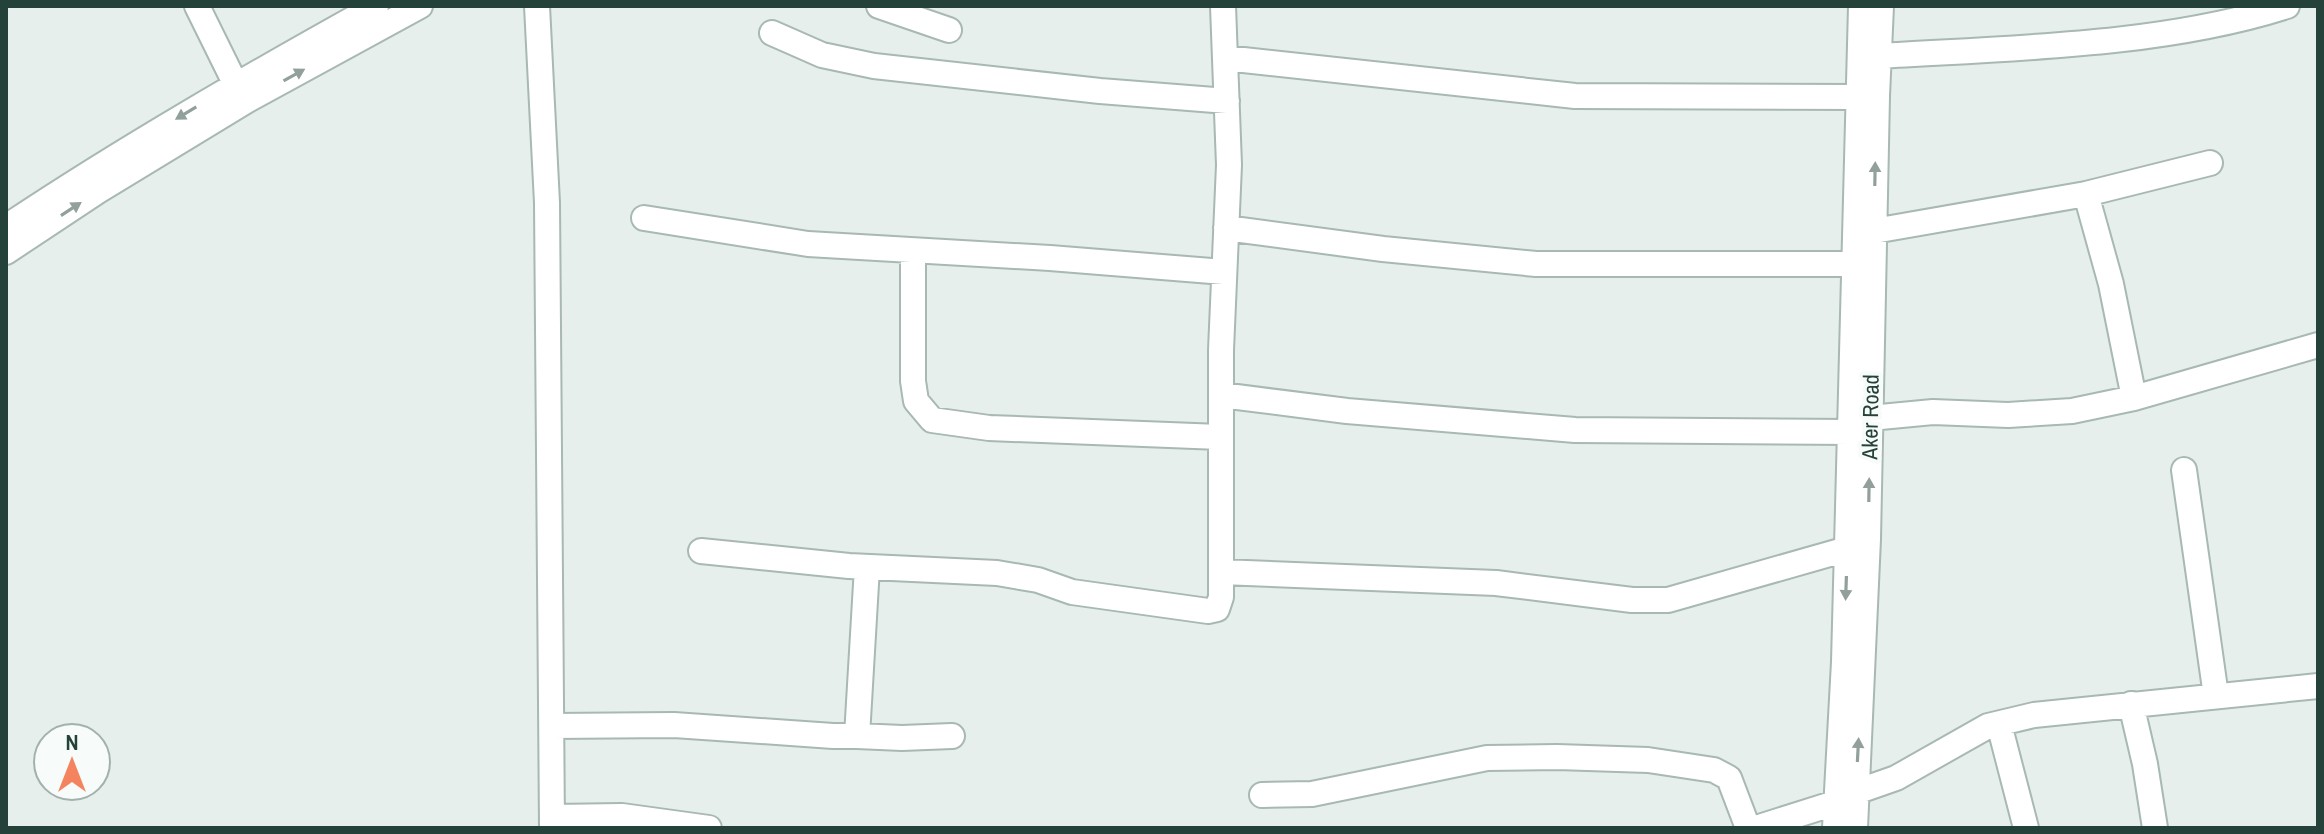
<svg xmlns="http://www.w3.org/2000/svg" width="2324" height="834" viewBox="0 0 2324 834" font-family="'Archivo Narrow',sans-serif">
	<rect width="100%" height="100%" fill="#e6efeb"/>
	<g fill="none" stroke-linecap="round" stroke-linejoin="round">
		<g stroke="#a8b8b2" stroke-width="28">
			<path id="minor" d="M 197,6 L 235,83
				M 537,6 L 547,203 L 552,828
				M 879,6 L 949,30
				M 772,33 L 822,55 L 874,66 L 1100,91 L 1227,101
				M 1880,56 C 2010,48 2163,46 2287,6
				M 1225,58 L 1575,96 L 1859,97
				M 2086,194 L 2111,284 L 2134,398
				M 644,218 L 808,244 L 1050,258 L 1224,272
				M 6,227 C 126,147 250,76 376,6
				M 1226,228 L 1383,249 L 1536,264 L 1854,264
				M 1874,231 L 2086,194 L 2210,163
				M 913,251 L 913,381 L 916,401 L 932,420 L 989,428 L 1220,437
				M 6,252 L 98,191 L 246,101 L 420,6
				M 1221,395 L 1347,411 L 1575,430 L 1851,432
				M 1870,418 L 1933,412 L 2008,415 L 2072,411 L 2134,398 L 2318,345
				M 2184,470 L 2216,696
				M 701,551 L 849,566 L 997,573 L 1038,580 L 1072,592 L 1208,611 L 1217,609 L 1221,597 L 1221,350 L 1229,165 L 1223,6
				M 1221,572 L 1496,583 L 1632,600 L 1668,600 L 1847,549
				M 2131,704 L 2145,764 L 2155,828
				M 1999,724 L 2026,828
				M 552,726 L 674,725 L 833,736 L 857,736 L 867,567
				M 857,736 L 902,738 L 952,736
				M 1856,792 L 1896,778 L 1988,726 L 2034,715 L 2318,686
				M 1262,795 L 1312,794 L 1487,758 L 1557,757 L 1648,760 L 1714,770 L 1729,778 L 1748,828
				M 552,817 L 622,816 L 709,828
				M 1756,828 L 1835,803
				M 1835,828 L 1844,662 L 1861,6
				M 1855,828 L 1868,539 L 1877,96 L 1881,6"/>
		</g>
		<use href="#minor" stroke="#fff" stroke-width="24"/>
	</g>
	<defs><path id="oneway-solid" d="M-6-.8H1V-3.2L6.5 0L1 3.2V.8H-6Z" transform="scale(2)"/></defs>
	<g fill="#92a09c">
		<use href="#oneway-solid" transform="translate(294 75) rotate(-29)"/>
		<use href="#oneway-solid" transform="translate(186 113) rotate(149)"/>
		<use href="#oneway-solid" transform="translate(1875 174) rotate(-89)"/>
		<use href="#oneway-solid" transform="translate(71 209) rotate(-33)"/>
		<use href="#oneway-solid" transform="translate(1869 490) rotate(-89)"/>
		<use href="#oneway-solid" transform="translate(1846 588) rotate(92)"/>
		<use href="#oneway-solid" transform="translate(1858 750) rotate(-87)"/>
	</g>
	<g text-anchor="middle" stroke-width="8" stroke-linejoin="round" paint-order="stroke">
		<g font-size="22" fill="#24423a" stroke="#f7fbf9">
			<text transform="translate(1870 417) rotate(-89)" y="8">Aker Road</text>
		</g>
	</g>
	<rect width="2324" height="834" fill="none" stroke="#24423a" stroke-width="16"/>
	<g transform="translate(72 762)"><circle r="38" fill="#f7fbf9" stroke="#a3b1ad" stroke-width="2"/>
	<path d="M0-6L14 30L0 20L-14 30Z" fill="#f4845f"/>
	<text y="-12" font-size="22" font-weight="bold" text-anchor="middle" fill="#24423a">N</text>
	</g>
</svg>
